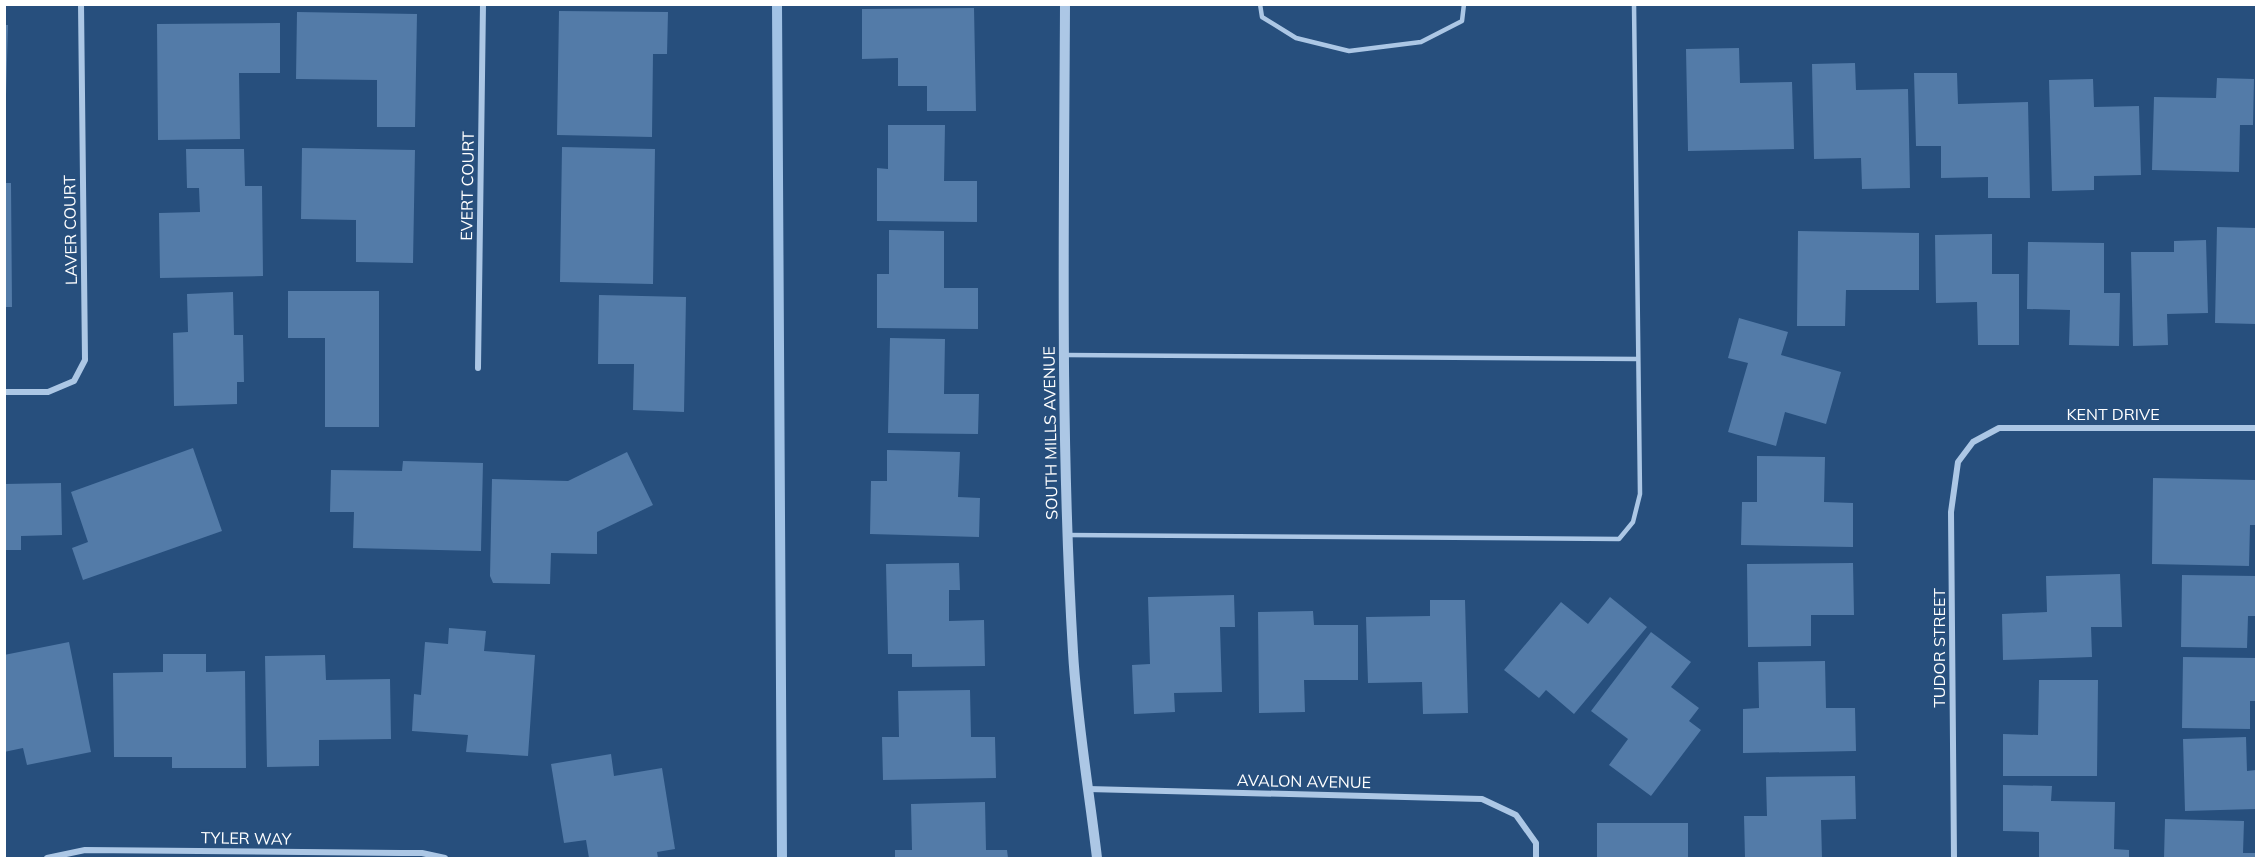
<svg xmlns="http://www.w3.org/2000/svg" width="2261" height="863" viewBox="0 0 2261 863" font-family="Mulish,sans-serif">
	<rect width="100%" height="100%" fill="#274f7d"/>
	<g fill="none" stroke-linecap="round" stroke-linejoin="round">
		<path stroke="#a1c2e5" stroke-width="10" d="M 777,4 L 782,858"/>
	</g>
	<path fill="#537ba8" d="M 974,8 L 976,111 L 927,111 L 927,86 L 898,86 L 898,58 L 862,59 L 862,9 Z
		M 559,11 L 668,12 L 667,54 L 653,54 L 652,137 L 557,135 Z
		M 297,12 L 417,14 L 415,127 L 377,127 L 377,80 L 296,79 Z
		M 280,23 L 280,73 L 239,73 L 240,139 L 158,140 L 157,24 Z
		M 4,25 L 8,25 L 6,95 L 4,95 Z
		M 1739,48 L 1740,83 L 1792,82 L 1794,149 L 1688,151 L 1686,49 Z
		M 1855,63 L 1856,90 L 1908,89 L 1910,188 L 1862,189 L 1861,158 L 1814,159 L 1812,64 Z
		M 1914,73 L 1957,73 L 1958,104 L 2028,102 L 2030,198 L 1988,198 L 1988,177 L 1941,178 L 1941,146 L 1916,146 Z
		M 2217,78 L 2254,79 L 2253,125 L 2240,125 L 2239,172 L 2152,170 L 2154,97 L 2216,98 Z
		M 2093,79 L 2094,107 L 2139,106 L 2141,175 L 2094,176 L 2094,190 L 2052,191 L 2049,80 Z
		M 888,125 L 945,125 L 944,181 L 977,181 L 977,222 L 877,221 L 877,168 L 888,169 Z
		M 562,147 L 655,149 L 653,284 L 560,282 Z
		M 302,148 L 415,150 L 413,263 L 356,262 L 356,220 L 301,219 Z
		M 186,149 L 244,149 L 245,186 L 262,186 L 263,276 L 160,278 L 159,213 L 200,212 L 199,188 L 187,188 Z
		M 4,183 L 11,183 L 12,307 L 4,307 Z
		M 2217,227 L 2256,228 L 2256,324 L 2215,323 Z
		M 889,230 L 944,231 L 944,288 L 978,288 L 978,329 L 877,328 L 877,274 L 889,274 Z
		M 1798,231 L 1919,233 L 1919,290 L 1846,290 L 1845,326 L 1797,326 Z
		M 1992,234 L 1992,274 L 2019,274 L 2019,345 L 1978,345 L 1977,302 L 1936,303 L 1935,235 Z
		M 2206,240 L 2208,313 L 2167,314 L 2168,345 L 2133,346 L 2131,252 L 2174,252 L 2174,241 Z
		M 2028,242 L 2104,243 L 2104,293 L 2120,293 L 2119,346 L 2069,345 L 2070,310 L 2027,309 Z
		M 288,291 L 379,291 L 379,427 L 325,427 L 325,338 L 288,338 Z
		M 233,292 L 234,335 L 243,335 L 244,382 L 237,382 L 237,404 L 174,406 L 173,333 L 188,332 L 187,294 Z
		M 599,295 L 686,297 L 684,412 L 633,410 L 634,364 L 598,364 Z
		M 1739,318 L 1788,332 L 1781,355 L 1841,372 L 1826,424 L 1785,412 L 1776,446 L 1728,432 L 1748,363 L 1728,358 Z
		M 890,338 L 945,339 L 944,394 L 979,394 L 978,434 L 888,433 Z
		M 193,448 L 222,531 L 83,580 L 72,548 L 88,542 L 71,492 Z
		M 887,450 L 960,452 L 958,497 L 980,498 L 979,537 L 870,534 L 871,481 L 887,481 Z
		M 627,452 L 653,505 L 597,532 L 597,554 L 551,553 L 550,584 L 493,583 L 490,576 L 492,479 L 568,481 Z
		M 1757,456 L 1825,457 L 1824,502 L 1853,503 L 1853,547 L 1741,545 L 1742,502 L 1757,502 Z
		M 403,461 L 483,463 L 481,551 L 353,548 L 354,512 L 330,512 L 331,470 L 402,471 Z
		M 2153,478 L 2256,480 L 2256,525 L 2250,525 L 2249,566 L 2152,564 Z
		M 61,483 L 62,535 L 21,536 L 21,550 L 4,550 L 4,484 Z
		M 959,563 L 960,590 L 949,590 L 949,621 L 984,620 L 985,666 L 912,667 L 912,654 L 888,654 L 886,564 Z
		M 1853,563 L 1854,615 L 1811,615 L 1811,646 L 1748,647 L 1747,564 Z
		M 2120,574 L 2122,627 L 2091,627 L 2092,657 L 2003,660 L 2002,614 L 2047,612 L 2046,576 Z
		M 2182,575 L 2256,576 L 2256,616 L 2248,616 L 2247,648 L 2181,647 Z
		M 1234,595 L 1235,627 L 1220,627 L 1222,692 L 1174,693 L 1175,712 L 1134,714 L 1132,665 L 1150,664 L 1148,597 Z
		M 1610,597 L 1647,627 L 1574,714 L 1546,690 L 1539,698 L 1504,670 L 1561,602 L 1588,624 Z
		M 1430,600 L 1465,600 L 1468,713 L 1423,714 L 1422,682 L 1368,683 L 1366,617 L 1430,616 Z
		M 1313,611 L 1314,625 L 1358,625 L 1358,680 L 1304,680 L 1305,712 L 1259,713 L 1258,612 Z
		M 449,628 L 486,631 L 484,651 L 535,655 L 528,756 L 466,752 L 468,735 L 412,731 L 414,694 L 421,695 L 425,642 L 448,644 Z
		M 1651,632 L 1691,662 L 1671,687 L 1699,708 L 1689,721 L 1701,730 L 1651,796 L 1609,765 L 1628,739 L 1591,711 Z
		M 69,642 L 91,752 L 27,765 L 23,748 L 4,752 L 4,655 Z
		M 163,654 L 206,654 L 206,672 L 245,671 L 246,768 L 172,768 L 172,757 L 114,757 L 113,673 L 163,672 Z
		M 325,655 L 326,680 L 390,679 L 391,739 L 319,740 L 319,766 L 267,767 L 265,656 Z
		M 2183,657 L 2256,658 L 2256,701 L 2250,701 L 2250,729 L 2182,728 Z
		M 1825,661 L 1826,708 L 1855,708 L 1856,751 L 1743,753 L 1743,709 L 1759,708 L 1758,662 Z
		M 2039,680 L 2098,680 L 2097,776 L 2003,776 L 2003,734 L 2038,735 Z
		M 970,690 L 971,737 L 995,737 L 996,778 L 883,780 L 882,737 L 899,737 L 898,691 Z
		M 2246,737 L 2247,771 L 2256,770 L 2256,809 L 2185,811 L 2183,739 Z
		M 611,754 L 614,776 L 662,768 L 675,849 L 657,852 L 658,858 L 589,858 L 586,840 L 564,843 L 551,764 Z
		M 1855,776 L 1856,819 L 1821,820 L 1822,858 L 1745,858 L 1744,816 L 1767,816 L 1766,777 Z
		M 2003,785 L 2052,786 L 2051,801 L 2115,802 L 2114,849 L 2129,850 L 2129,858 L 2039,858 L 2039,832 L 2003,831 Z
		M 985,802 L 986,850 L 1007,850 L 1008,858 L 895,858 L 895,850 L 912,850 L 911,804 Z
		M 2165,819 L 2244,821 L 2243,853 L 2256,853 L 2256,858 L 2164,858 Z
		M 1597,823 L 1688,823 L 1688,858 L 1597,858 Z"/>
	<g fill="none" stroke-linecap="round" stroke-linejoin="round">
		<path stroke="#acc7e5" stroke-width="4.5" d="M 1260,4 L 1262,17 L 1296,38 L 1349,51 L 1421,42 L 1462,21 L 1464,4
			M 1066,355 L 1638,359
			M 1067,535 L 1619,539 L 1633,522 L 1640,494 L 1634,4"/>
		<path stroke="#acc7e5" stroke-width="6" d="M 478,368 L 483,4
			M 4,392 L 48,392 L 74,381 L 85,360 L 81,4
			M 1088,789 L 1482,799 L 1516,815 L 1536,843 L 1536,858
			M 47,858 L 85,850 L 401,853 L 422,853 L 445,858
			M 1954,858 L 1951,512 L 1958,462 L 1973,442 L 1999,428 L 2256,428"/>
		<path stroke="#acc7e5" stroke-width="10" d="M 1065,4 C 1064,220 1060,436 1073,652 C 1077,721 1089,790 1097,858"/>
	</g>
	<g text-anchor="middle" stroke-width="4.5" stroke-linejoin="round" paint-order="stroke">
		<g font-size="16" fill="#fff" stroke="#274f7d">
			<text transform="translate(467 186) rotate(-89)" y="6">EVERT COURT</text>
			<text transform="translate(70 230) rotate(-91)" y="6">LAVER COURT</text>
			<text x="2113" y="420">KENT DRIVE</text>
			<text transform="translate(1050 433) rotate(-91)" y="6">SOUTH MILLS AVENUE</text>
			<text transform="translate(1939 648) rotate(-90)" y="6">TUDOR STREET</text>
			<text transform="translate(1304 781) rotate(1)" y="6">AVALON AVENUE</text>
			<text transform="translate(246 838) rotate(1)" y="6">TYLER WAY</text>
		</g>
	</g>
	<rect width="2261" height="863" fill="none" stroke="#ffffff" stroke-width="12"/>
</svg>
